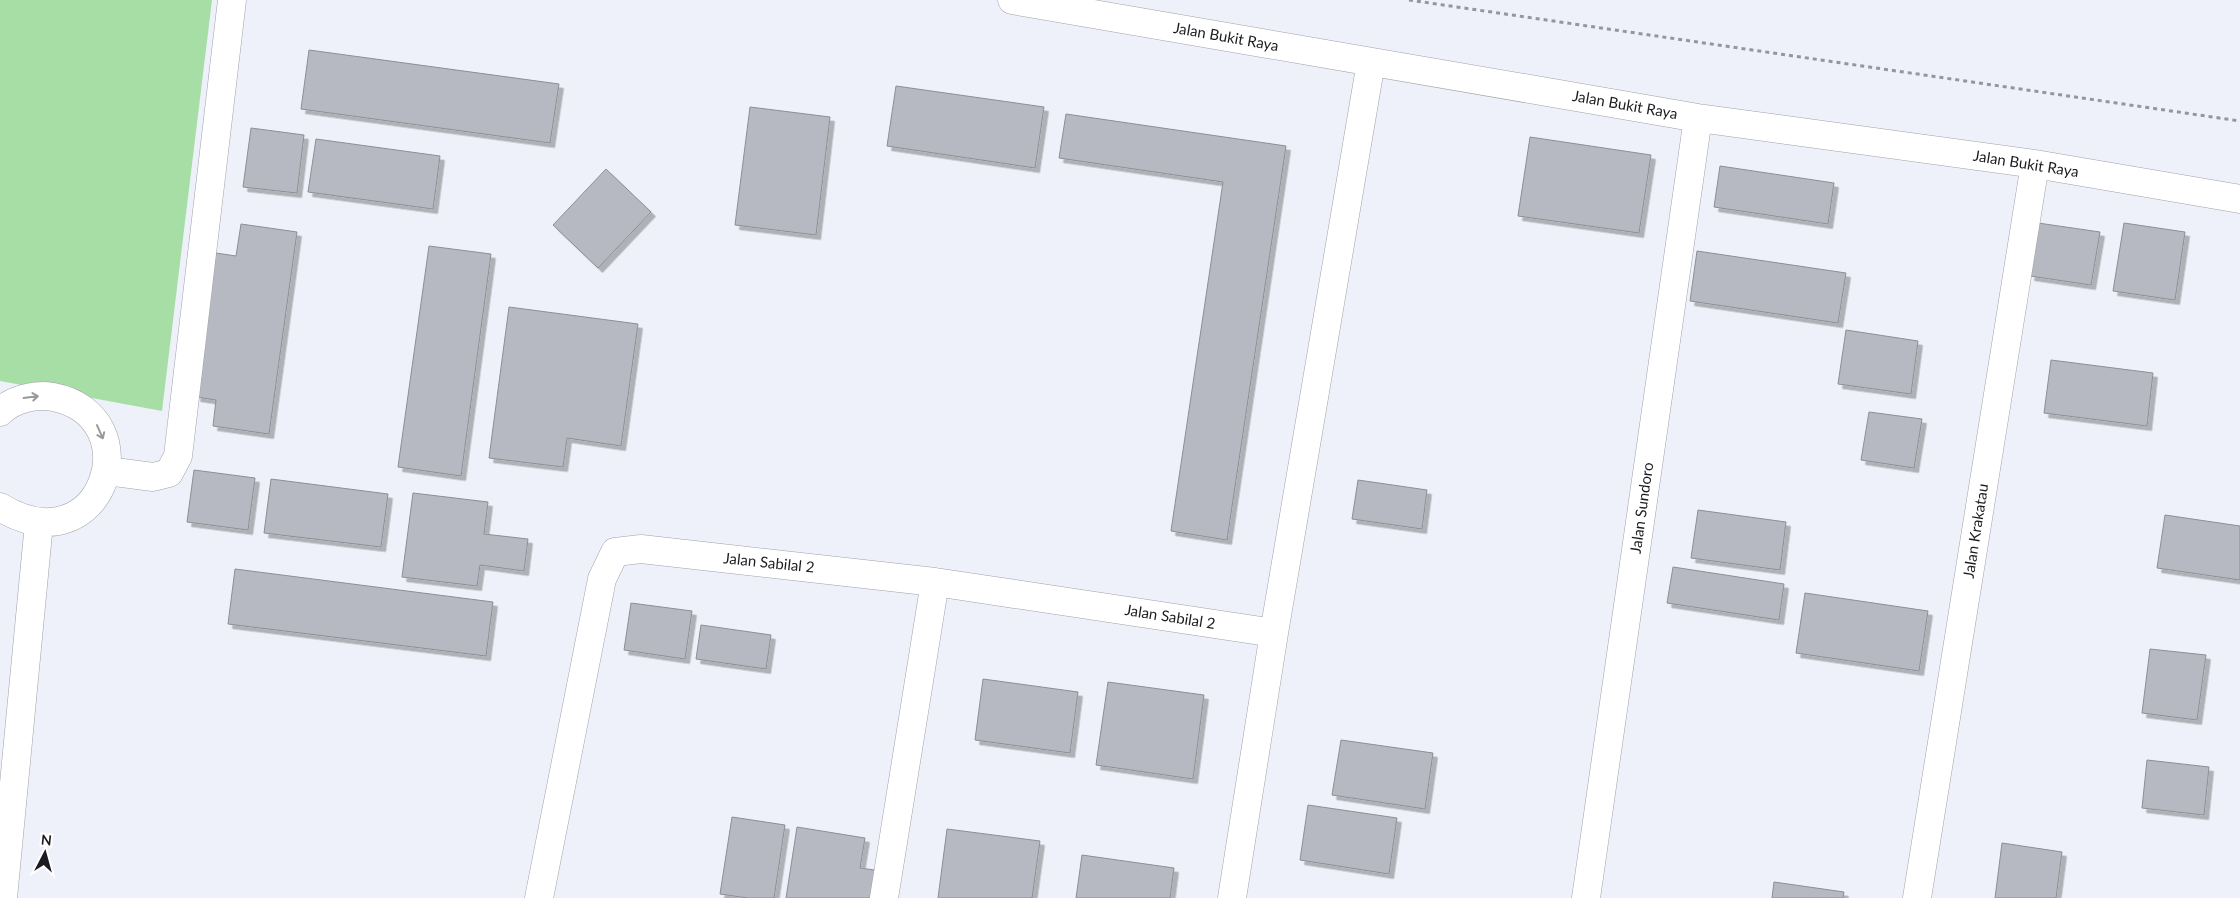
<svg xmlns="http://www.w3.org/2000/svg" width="2240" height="898" viewBox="0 0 2240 898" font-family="Lato,sans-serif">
	<defs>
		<filter id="shadow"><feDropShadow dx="4.5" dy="4.5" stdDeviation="0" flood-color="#0004"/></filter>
	</defs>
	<rect width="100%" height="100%" fill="#eff1fa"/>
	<path fill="#a7dea6" d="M 0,0 L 212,0 L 162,411 L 0,381 Z"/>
	<path fill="#b7b9c2" stroke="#8c8e96" filter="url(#shadow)" d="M 309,50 L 559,84 L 550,143 L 301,109 Z
		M 896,86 L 1044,107 L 1035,168 L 887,146 Z
		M 750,107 L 830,117 L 816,235 L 735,225 Z
		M 1066,114 L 1286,146 L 1227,540 L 1171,531 L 1223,182 L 1059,158 Z
		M 251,128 L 304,135 L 297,193 L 243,187 Z
		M 1530,137 L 1651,155 L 1639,233 L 1518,216 Z
		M 316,139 L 440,156 L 433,209 L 308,192 Z
		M 1720,166 L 1834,183 L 1828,224 L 1714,207 Z
		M 606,169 L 651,212 L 598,268 L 553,225 Z
		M 2038,223 L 2100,232 L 2091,285 L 2030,276 Z
		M 2124,223 L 2185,232 L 2175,300 L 2113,291 Z
		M 241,224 L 297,232 L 269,434 L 213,426 L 216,400 L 196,397 L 216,253 L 236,256 Z
		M 429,246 L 491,254 L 461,476 L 398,467 Z
		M 1697,251 L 1846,273 L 1838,323 L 1690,301 Z
		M 509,307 L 638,324 L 621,446 L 567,438 L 563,467 L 489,458 Z
		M 1846,330 L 1918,341 L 1911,394 L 1838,384 Z
		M 2051,360 L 2153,373 L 2147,426 L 2044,413 Z
		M 1869,412 L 1922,419 L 1914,468 L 1861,460 Z
		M 194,470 L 255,478 L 248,530 L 187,522 Z
		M 271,479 L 388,494 L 381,547 L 264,533 Z
		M 1358,480 L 1427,490 L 1422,529 L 1352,519 Z
		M 413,493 L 488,502 L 484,534 L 528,539 L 524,571 L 480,565 L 477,586 L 402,577 Z
		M 1698,510 L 1786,522 L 1780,570 L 1691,558 Z
		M 2165,515 L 2240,526 L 2240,580 L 2157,568 Z
		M 1673,567 L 1784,584 L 1779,620 L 1667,603 Z
		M 235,569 L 493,602 L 486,656 L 228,624 Z
		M 1805,593 L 1928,611 L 1919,671 L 1796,653 Z
		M 631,603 L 692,611 L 685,659 L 624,650 Z
		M 701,625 L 771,635 L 766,669 L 696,659 Z
		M 2150,649 L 2206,655 L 2197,720 L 2142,713 Z
		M 983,679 L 1078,692 L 1070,753 L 975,740 Z
		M 1108,682 L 1204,695 L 1193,779 L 1096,765 Z
		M 1341,740 L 1433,753 L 1425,809 L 1332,795 Z
		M 2147,760 L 2209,767 L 2204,815 L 2142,808 Z
		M 1308,805 L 1397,818 L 1389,874 L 1300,860 Z
		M 732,817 L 785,825 L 774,898 L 748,898 L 720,894 Z
		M 797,827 L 865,838 L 860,868 L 882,871 L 878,898 L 786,898 Z
		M 947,829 L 1040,841 L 1032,898 L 938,898 Z
		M 2002,843 L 2062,852 L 2056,898 L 1995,898 Z
		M 1082,855 L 1174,868 L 1170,898 L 1076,898 Z
		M 1774,882 L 1844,892 L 1843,898 L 1772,898 Z"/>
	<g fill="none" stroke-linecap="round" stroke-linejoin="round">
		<g stroke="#a0a1aa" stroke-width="29">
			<path id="minor" d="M 1012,0 L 1698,118 L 2035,164 L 2240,199
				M 0,412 C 13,399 35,394 53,397 C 152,416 103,570 0,507
				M 107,471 L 153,477 L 169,473 L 178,456 L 232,0
				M 3,898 L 39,523
				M 539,898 L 602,579 L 615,552 L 641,549 L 935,582 L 1274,633
				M 884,898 L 935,582
				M 1232,898 L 1274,633 L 1371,62
				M 1586,898 L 1698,118
				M 1917,898 L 2035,164"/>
		</g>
		<path stroke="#95969d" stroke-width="3" stroke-dasharray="4 4" stroke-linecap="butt" d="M 1409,0 L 2240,121"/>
		<use href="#minor" stroke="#fff" stroke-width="28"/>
	</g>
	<defs><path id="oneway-shaft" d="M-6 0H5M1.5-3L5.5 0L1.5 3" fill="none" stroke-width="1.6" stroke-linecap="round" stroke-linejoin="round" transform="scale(1.25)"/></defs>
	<g stroke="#99999b">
		<use href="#oneway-shaft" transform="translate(31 397) rotate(-7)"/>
		<use href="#oneway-shaft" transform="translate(100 432) rotate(66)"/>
	</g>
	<g text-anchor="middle" stroke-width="4" stroke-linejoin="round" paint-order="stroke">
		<g font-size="15" fill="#1c1c20" stroke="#fff">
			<text transform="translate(1226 37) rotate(10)" y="5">Jalan Bukit Raya</text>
			<text transform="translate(1625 105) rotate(10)" y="5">Jalan Bukit Raya</text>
			<text transform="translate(2026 164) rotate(9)" y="5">Jalan Bukit Raya</text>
			<text transform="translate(1642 508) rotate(-82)" y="5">Jalan Sundoro</text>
			<text transform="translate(1976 531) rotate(-81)" y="5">Jalan Krakatau</text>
			<text transform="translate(769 563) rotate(6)" y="5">Jalan Sabilal 2</text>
			<text transform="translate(1170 617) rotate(9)" y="5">Jalan Sabilal 2</text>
		</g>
	</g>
	<g transform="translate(45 853) rotate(6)" stroke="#ffffff" stroke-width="4" paint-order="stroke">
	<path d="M0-4L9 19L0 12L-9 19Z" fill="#1c1c20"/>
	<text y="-8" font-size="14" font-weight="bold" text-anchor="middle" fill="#1c1c20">N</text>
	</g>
</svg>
